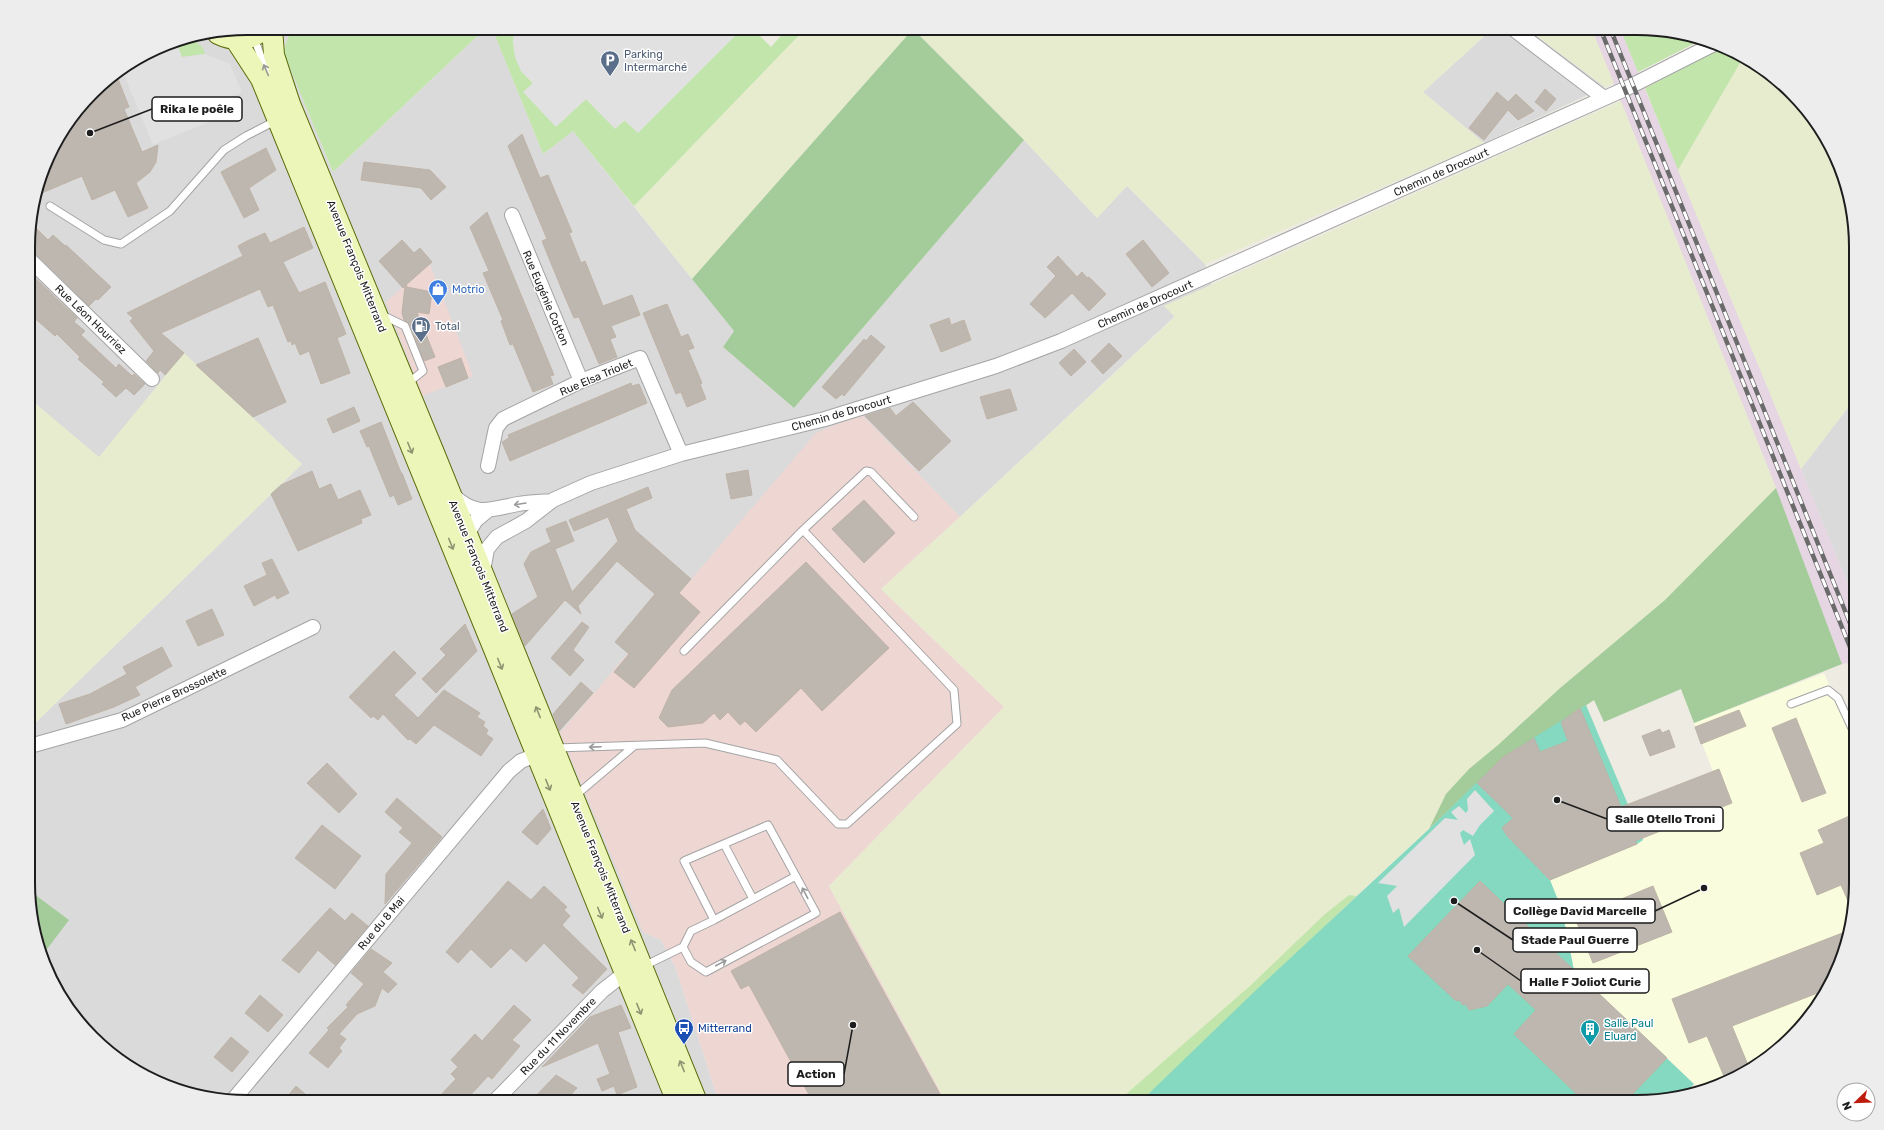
<svg xmlns="http://www.w3.org/2000/svg" width="1884" height="1130" viewBox="0 0 1884 1130" font-family="Rubik,sans-serif">
	<rect width="100%" height="100%" fill="#eeebe3"/>
	<path fill="#dbdada" d="M 247,28 L 292,28 L 283,51 L 333,172 L 486,28 L 492,28 L 543,154 L 573,131 L 734,331 L 723,347 L 794,408 L 1024,140 L 1097,218 L 1127,186 L 1205,264 L 1212,285 L 1164,306 L 1175,316 L 960,517 L 861,415 L 643,932 L 661,940 L 675,966 L 719,1102 L 247,1102 L 190,1094 L 137,1073 L 92,1038 L 65,1004 L 40,954 L 30,911 L 30,728 L 302,464 L 99,458 L 30,399 L 30,219 L 51,150 L 102,83 L 163,45 Z
		M 1493,28 L 1526,28 L 1605,87 L 1484,143 L 1423,92 Z
		M 1856,397 L 1856,604 L 1801,469 Z"/>
	<path fill="#eed6d3" d="M 430,264 L 473,376 L 422,396 L 386,302 Z
		M 861,414 L 960,517 L 881,589 L 1004,707 L 829,886 L 946,1102 L 719,1102 L 675,966 L 661,940 L 643,932 L 560,733 L 816,433 Z"/>
	<path fill="#e6d5e2" d="M 1591,28 L 1620,28 L 1801,469 L 1856,604 L 1856,680 L 1847,663 L 1842,664 L 1776,488 Z"/>
	<path fill="#fafddd" d="M 1824,673 L 1856,749 L 1856,897 L 1848,940 L 1827,993 L 1792,1038 L 1747,1073 L 1704,1090 L 1694,1084 L 1574,970 L 1562,910 L 1550,880 L 1637,844 L 1649,835 L 1636,801 L 1713,771 L 1694,723 Z"/>
	<path fill="#e7eccf" d="M 806,28 L 1493,28 L 1423,92 L 1484,143 L 1205,264 L 1127,186 L 1097,218 L 1024,140 L 913,29 L 692,279 L 634,206 Z
		M 1526,28 L 1591,28 L 1614,83 L 1605,87 Z
		M 1744,56 L 1792,92 L 1827,137 L 1844,177 L 1856,232 L 1856,397 L 1801,469 L 1678,170 Z
		M 1621,101 L 1776,488 L 1665,600 L 1559,689 L 1498,745 L 1469,769 L 1446,794 L 1429,829 L 1356,896 L 1349,895 L 1325,914 L 1251,985 L 1117,1102 L 946,1102 L 829,886 L 1004,707 L 881,589 L 960,517 L 1175,317 L 1164,306 Z
		M 184,353 L 302,464 L 30,728 L 30,399 L 99,457 Z"/>
	<path fill="#c2e5ab" d="M 292,28 L 447,28 C 454,35 458,30 465,28 C 471,27 480,28 486,28 L 333,172 L 283,51 Z
		M 492,28 L 515,28 L 513,43 L 521,71 L 533,83 L 556,126 L 586,99 L 615,128 L 738,32 L 735,28 L 752,28 L 771,47 L 788,28 L 806,28 L 634,206 L 573,131 L 543,154 Z
		M 1620,28 C 1645,28 1680,30 1703,39 L 1638,72 Z
		M 195,41 L 203,48 L 205,54 L 182,57 L 176,42 Z
		M 1723,48 L 1744,56 L 1678,170 L 1645,88 Z
		M 1365,888 L 1140,1102 L 1117,1102 L 1251,985 L 1325,914 L 1349,895 L 1356,896 Z"/>
	<path fill="#a4cb9a" d="M 913,29 L 1024,140 L 794,408 L 723,347 L 734,331 L 692,279 Z
		M 1776,488 L 1842,664 L 1694,723 L 1681,689 L 1604,722 L 1594,700 L 1561,722 L 1477,783 L 1429,829 L 1446,794 L 1469,769 L 1498,745 L 1559,689 L 1665,600 Z
		M 30,891 L 69,920 L 41,957 L 30,911 Z"/>
	<path fill="#85d9c0" d="M 1586,705 L 1643,840 L 1637,844 L 1550,880 L 1562,910 L 1574,970 L 1694,1084 L 1682,1096 L 1651,1102 L 1140,1102 L 1255,991 L 1429,829 L 1503,757 Z"/>
	<path fill="#e1e1e1" d="M 515,28 L 735,28 L 739,32 L 638,133 L 624,120 L 615,129 L 586,99 L 556,127 L 523,92 L 533,83 L 521,71 L 515,57 L 513,43 Z
		M 176,42 L 182,57 L 205,54 L 230,64 L 242,92 L 232,96 L 237,110 L 153,145 L 122,70 L 162,46 Z
		M 1475,790 L 1494,811 L 1480,825 L 1473,836 L 1463,830 L 1460,833 L 1464,845 L 1470,839 L 1475,855 L 1404,927 L 1399,908 L 1393,913 L 1387,896 L 1397,886 L 1378,883 L 1445,818 L 1458,820 L 1451,812 L 1459,806 L 1466,813 L 1468,810 L 1467,799 Z"/>
	<path fill="#beb7b0" stroke="#beb3a6" d="M 116,74 L 129,107 L 124,109 L 142,152 L 158,145 L 156,162 L 150,172 L 136,183 L 148,208 L 128,217 L 115,190 L 92,200 L 82,176 L 37,195 L 51,150 L 102,82 Z
		M 1545,89 L 1556,99 L 1546,111 L 1535,102 Z
		M 1497,92 L 1508,102 L 1516,94 L 1534,111 L 1518,120 L 1508,110 L 1484,140 L 1469,128 Z
		M 522,134 L 540,178 L 548,175 L 572,232 L 569,233 L 581,263 L 585,261 L 603,306 L 632,295 L 640,315 L 611,326 L 616,337 L 610,339 L 617,357 L 599,364 L 579,317 L 574,318 L 562,290 L 542,241 L 547,239 L 508,146 Z
		M 266,148 L 276,170 L 249,188 L 259,210 L 244,218 L 221,172 Z
		M 364,162 L 430,170 L 446,187 L 431,200 L 421,188 L 361,180 Z
		M 487,212 L 554,375 L 550,376 L 553,384 L 533,392 L 513,344 L 510,345 L 501,321 L 503,320 L 483,273 L 489,271 L 470,227 Z
		M 30,222 L 48,240 L 53,235 L 65,246 L 66,245 L 111,287 L 98,300 L 96,299 L 89,306 L 30,248 Z
		M 304,227 L 313,248 L 283,262 L 299,293 L 325,282 L 346,334 L 337,338 L 350,373 L 321,384 L 309,351 L 300,355 L 295,343 L 292,345 L 291,341 L 288,342 L 273,305 L 268,307 L 260,289 L 161,333 L 184,353 L 165,375 L 160,370 L 158,373 L 146,361 L 154,351 L 130,321 L 133,318 L 127,313 L 243,256 L 238,246 L 247,241 L 265,233 L 270,243 Z
		M 402,240 L 414,253 L 420,248 L 432,262 L 406,285 L 407,287 L 432,292 L 429,314 L 417,312 L 435,357 L 424,361 L 410,324 L 404,320 L 402,313 L 405,286 L 403,288 L 379,261 Z
		M 1143,240 L 1169,273 L 1152,287 L 1126,254 Z
		M 1058,256 L 1077,277 L 1082,272 L 1087,278 L 1089,277 L 1106,294 L 1089,311 L 1072,293 L 1045,318 L 1030,304 L 1056,276 L 1047,267 Z
		M 30,273 L 77,318 L 74,322 L 85,331 L 81,335 L 116,368 L 119,364 L 132,376 L 134,374 L 145,384 L 134,395 L 126,388 L 116,397 L 102,384 L 104,382 L 78,359 L 80,357 L 57,334 L 55,336 L 30,314 Z
		M 667,304 L 681,337 L 688,334 L 694,348 L 688,350 L 702,383 L 700,384 L 706,399 L 687,407 L 681,392 L 676,394 L 643,313 Z
		M 949,318 L 951,325 L 964,320 L 971,340 L 941,352 L 930,325 Z
		M 871,335 L 885,347 L 844,396 L 842,394 L 836,399 L 822,387 L 864,339 L 866,341 Z
		M 258,338 L 286,402 L 253,417 L 196,365 Z
		M 1109,343 L 1122,356 L 1103,374 L 1091,361 Z
		M 1074,349 L 1086,362 L 1071,376 L 1059,363 Z
		M 461,358 L 468,378 L 446,387 L 438,367 Z
		M 631,383 L 632,386 L 639,384 L 647,403 L 510,461 L 502,442 L 509,438 L 508,435 Z
		M 1010,389 L 1017,410 L 987,419 L 980,397 Z
		M 913,402 L 951,441 L 919,471 L 865,416 L 890,408 L 896,416 Z
		M 354,407 L 360,421 L 333,433 L 327,419 Z
		M 381,422 L 401,473 L 402,473 L 412,499 L 398,505 L 394,495 L 390,497 L 369,446 L 367,447 L 360,431 Z
		M 748,470 L 752,495 L 731,499 L 726,474 Z
		M 312,471 L 319,489 L 331,484 L 338,500 L 360,490 L 371,515 L 361,519 L 362,523 L 298,551 L 271,494 L 281,485 Z
		M 648,487 L 652,498 L 626,509 L 635,530 L 691,579 L 679,593 L 700,612 L 634,688 L 614,672 L 629,654 L 615,642 L 655,594 L 617,561 L 578,606 L 581,614 L 565,600 L 525,646 L 512,614 L 538,597 L 524,564 L 531,552 L 551,542 L 546,529 L 566,521 L 574,541 L 555,549 L 572,592 L 618,541 L 608,517 L 574,531 L 569,520 Z
		M 864,500 L 895,533 L 864,563 L 832,529 Z
		M 272,559 L 289,593 L 277,599 L 275,595 L 254,606 L 244,586 L 267,575 L 262,563 Z
		M 806,562 L 889,648 L 822,711 L 801,688 L 756,732 L 745,721 L 740,725 L 728,712 L 720,720 L 714,713 L 703,723 L 668,727 L 659,718 L 672,690 Z
		M 212,609 L 224,635 L 198,646 L 186,621 Z
		M 582,622 L 589,627 L 573,650 L 584,660 L 570,676 L 551,658 Z
		M 465,624 L 477,651 L 436,693 L 422,679 L 446,655 L 440,649 Z
		M 162,647 L 172,666 L 135,687 L 140,695 L 114,707 L 66,724 L 59,704 L 90,694 L 127,674 L 123,667 Z
		M 394,651 L 416,673 L 394,695 L 418,718 L 444,690 L 480,713 L 477,717 L 485,722 L 483,726 L 488,730 L 486,734 L 493,739 L 481,756 L 434,725 L 416,744 L 410,739 L 408,740 L 383,714 L 378,720 L 373,716 L 371,718 L 349,697 Z
		M 581,682 L 593,693 L 559,731 L 553,714 Z
		M 1580,708 L 1621,807 L 1719,769 L 1732,803 L 1635,841 L 1637,844 L 1550,880 L 1508,837 L 1502,828 L 1513,818 L 1477,783 L 1503,757 L 1534,738 L 1540,752 L 1568,741 L 1561,722 Z
		M 1739,710 L 1746,726 L 1701,744 L 1695,727 Z
		M 1796,718 L 1826,793 L 1802,802 L 1772,728 Z
		M 1660,729 L 1662,733 L 1669,730 L 1675,747 L 1650,756 L 1642,736 Z
		M 327,763 L 357,794 L 339,813 L 307,783 Z
		M 397,798 L 442,837 L 385,904 L 386,874 L 412,843 L 399,832 L 403,828 L 385,812 Z
		M 543,809 L 551,829 L 537,845 L 522,832 Z
		M 1856,813 L 1856,897 L 1853,912 L 1841,885 L 1817,895 L 1800,853 L 1824,843 L 1818,830 Z
		M 322,825 L 361,856 L 335,889 L 295,858 Z
		M 508,881 L 531,900 L 544,886 L 567,907 L 564,910 L 570,916 L 562,925 L 607,969 L 583,994 L 572,985 L 579,978 L 544,943 L 526,962 L 511,948 L 491,968 L 471,949 L 458,963 L 446,952 Z
		M 1480,881 L 1667,1058 L 1625,1102 L 1585,1102 L 1514,1034 L 1536,1010 L 1508,984 L 1487,1006 L 1469,1010 L 1466,1004 L 1463,1005 L 1459,1000 L 1456,1001 L 1408,956 Z
		M 1653,886 L 1672,932 L 1593,963 L 1575,918 Z
		M 330,908 L 345,921 L 352,913 L 368,926 L 335,965 L 318,950 L 299,973 L 282,960 Z
		M 840,912 L 941,1096 L 930,1102 L 813,1102 L 749,985 L 741,989 L 731,971 Z
		M 1850,930 L 1848,940 L 1828,989 L 1732,1026 L 1750,1070 L 1747,1073 L 1726,1081 L 1707,1036 L 1689,1043 L 1672,999 Z
		M 371,949 L 392,963 L 383,972 L 397,984 L 388,993 L 382,988 L 375,1006 L 357,1014 L 339,1034 L 346,1039 L 339,1048 L 342,1051 L 328,1068 L 309,1053 L 329,1030 L 327,1028 L 348,1007 L 346,1005 L 364,984 L 351,973 Z
		M 260,995 L 283,1015 L 268,1032 L 245,1013 Z
		M 514,1005 L 531,1020 L 512,1040 L 520,1046 L 492,1079 L 488,1076 L 464,1102 L 434,1102 L 456,1079 L 451,1074 L 458,1067 L 451,1060 L 475,1034 L 482,1041 Z
		M 621,1005 L 631,1028 L 618,1032 L 637,1087 L 617,1095 L 614,1086 L 602,1091 L 597,1079 L 610,1074 L 598,1043 L 542,1067 L 590,1017 Z
		M 231,1037 L 249,1052 L 232,1072 L 214,1057 Z
		M 556,1075 L 577,1088 L 564,1102 L 530,1102 Z
		M 296,1086 L 314,1102 L 283,1102 Z"/>
	<g fill="none" stroke-linecap="round" stroke-linejoin="round">
		<g stroke="#a4a4a4" stroke-width="9">
			<path id="lane" d="M 254,38 L 267,73
				M 50,206 L 104,240 L 121,244 L 170,211 L 224,150 L 246,136 L 277,120
				M 382,317 L 384,316 L 405,326 L 423,371 L 408,383
				M 684,651 L 803,530
				M 1791,704 L 1828,690 L 1838,698 L 1856,737
				M 556,748 L 705,743 L 777,760 L 838,824 L 847,824 L 957,724 L 954,690 L 803,530 L 866,471 L 871,472 L 914,517
				M 575,796 L 634,746
				M 724,844 L 753,899
				M 714,920 L 796,876
				M 644,966 L 683,947 L 691,931 L 714,920 L 684,861 L 768,825 L 816,913 L 706,972 L 691,962 L 683,947"/>
		</g>
		<g stroke="#a4a4a4" stroke-width="16">
			<path id="street" d="M 1512,28 L 1604,98
				M 512,215 L 581,381
				M 30,260 L 152,379
				M 488,466 L 496,428 L 503,419 L 581,381 L 640,358 L 681,454
				M 453,495 C 476,518 491,509 518,504 C 530,502 541,502 552,501
				M 467,535 L 476,520 L 487,511
				M 483,571 L 487,549 L 497,537 L 526,521 L 553,500 L 591,483 L 681,454 L 825,419 L 996,366 L 1061,341 L 1625,89 L 1714,44
				M 30,746 L 122,720 L 313,627
				M 233,1100 L 509,771 L 521,761 L 544,752
				M 494,1102 L 602,991 L 625,973 L 634,970"/>
		</g>
		<g stroke="#596d0b" stroke-width="22">
			<path id="secondary" d="M 272,28 L 274,55 L 290,104 L 435,455 L 697,1102
				M 218,34 C 235,42 251,41 266,28
				M 235,39 L 261,79 L 493,647 L 677,1102"/>
		</g>
		<use href="#lane" stroke="#fff" stroke-width="7"/>
		<use href="#street" stroke="#fff" stroke-width="14"/>
		<use href="#secondary" stroke="#edf6b9" stroke-width="20"/>
		<g stroke="#6b6b6b" stroke-width="4.5">
			<path id="rail" d="M 1600,28 L 1856,662
				M 1610,28 L 1856,638"/>
		</g>
		<use href="#rail" stroke="#fff" stroke-width="3" stroke-dasharray="9" stroke-linecap="butt"/>
	</g>
	<defs><path id="oneway-shaft" d="M-6 0H5M1.5-3L5.5 0L1.5 3" fill="none" stroke-width="1.6" stroke-linecap="round" stroke-linejoin="round"/></defs>
	<g stroke="#999">
		<use href="#oneway-shaft" transform="translate(266 70) rotate(-113)"/>
		<use href="#oneway-shaft" transform="translate(520 504) rotate(171)"/>
		<use href="#oneway-shaft" transform="translate(595 747) rotate(178)"/>
		<use href="#oneway-shaft" transform="translate(805 893) rotate(-118)"/>
		<use href="#oneway-shaft" transform="translate(721 963) rotate(-28)"/>
	</g>
	<g stroke="#8f9473">
		<use href="#oneway-shaft" transform="translate(410 448) rotate(68)"/>
		<use href="#oneway-shaft" transform="translate(451 544) rotate(68)"/>
		<use href="#oneway-shaft" transform="translate(500 664) rotate(68)"/>
		<use href="#oneway-shaft" transform="translate(538 712) rotate(-112)"/>
		<use href="#oneway-shaft" transform="translate(548 785) rotate(68)"/>
		<use href="#oneway-shaft" transform="translate(600 913) rotate(68)"/>
		<use href="#oneway-shaft" transform="translate(633 945) rotate(-112)"/>
		<use href="#oneway-shaft" transform="translate(639 1009) rotate(68)"/>
		<use href="#oneway-shaft" transform="translate(682 1066) rotate(-112)"/>
	</g>
	<defs>
		<g id="parking-pin" transform="scale(1)"><path d="M0 17L-7.5 6A9.5 9.5 0 1 1 7.5 6Z" fill="#5c6f8a" stroke="#fff"/><path d="M-3.5-5.5H1a3.5 3.5 0 0 1 0 7H-1V5.5H-3.5ZM-1-3.4V-.6H.8a1.4 1.4 0 0 0 0-2.8Z" fill="#fff"/></g>
		<g id="shop-pin" transform="scale(1)"><path d="M0 17L-7.5 6A9.5 9.5 0 1 1 7.5 6Z" fill="#3f7fe0" stroke="#fff"/><path d="M-5-2.5h2.3a2.7 3.5 0 0 1 5.4 0H5L5.5 6h-11ZM-1.5-2.5h3a1.5 2.3 0 0 0-3 0Z" fill="#fff"/></g>
		<g id="fuel-pin" transform="scale(1)"><path d="M0 17L-7.5 6A9.5 9.5 0 1 1 7.5 6Z" fill="#5c6f8a" stroke="#fff"/><path d="M-5.5-6h7V0h2V4h1.3V-2.5L3-4.5l.8-.8L6-3V5H2.5V1h-1V6h-7ZM-4.2-4.7v3.2H.2V-4.7Z" fill="#fff"/></g>
		<g id="bus-pin" transform="scale(1)"><path d="M0 17L-7.5 6A9.5 9.5 0 1 1 7.5 6Z" fill="#1a4fb4" stroke="#fff"/><path d="M-5-6H5V4H4V6H2V4H-2V6H-4V4H-5ZM-3.5-4V0h7V-4ZM-3.5 1.2v1.5H-2V1.2ZM2 1.2v1.5H3.5V1.2Z" fill="#fff"/></g>
		<g id="building-pin" transform="scale(1)"><path d="M0 17L-7.5 6A9.5 9.5 0 1 1 7.5 6Z" fill="#0f9aa8" stroke="#fff"/><path d="M-4-6H4V6H1V3H-1V6H-4ZM-2.5-4.3h1.7v1.8h-1.7ZM.8-4.3h1.7v1.8H.8ZM-2.5-1h1.7V.8h-1.7ZM.8-1h1.7V.8H.8Z" fill="#fff"/></g>
	</defs>
	<g fill-rule="evenodd">
		<use href="#parking-pin" x="610" y="60"/>
		<use href="#shop-pin" x="438" y="289"/>
		<use href="#fuel-pin" x="421" y="326"/>
		<use href="#bus-pin" x="684" y="1028"/>
		<use href="#building-pin" x="1590" y="1029"/>
	</g>
	<g text-anchor="middle" stroke-width="3" stroke-linejoin="round" paint-order="stroke">
		<g font-size="11" fill="#4e5e75" stroke="#fff" text-anchor="start">
			<text x="624" y="58">Parking<tspan x="624" dy="13">Intermarché</tspan></text>
			<text x="435" y="330">Total</text>
		</g>
		<g font-size="11" fill="#1d1d1d" stroke="#fff">
			<text transform="translate(1441 172) rotate(-24)" y="4">Chemin de Drocourt</text>
			<text transform="translate(357 266) rotate(68)" y="4">Avenue François Mitterrand</text>
			<text transform="translate(546 298) rotate(67)" y="4">Rue Eugénie Cotton</text>
			<text transform="translate(1145 304) rotate(-24)" y="4">Chemin de Drocourt</text>
			<text transform="translate(91 319) rotate(44)" y="4">Rue Léon Hourriez</text>
			<text transform="translate(596 377) rotate(-23)" y="4">Rue Elsa Triolet</text>
			<text transform="translate(841 413) rotate(-16)" y="4">Chemin de Drocourt</text>
			<text transform="translate(479 566) rotate(68)" y="4">Avenue François Mitterrand</text>
			<text transform="translate(174 694) rotate(-25)" y="4">Rue Pierre Brossolette</text>
			<text transform="translate(601 867) rotate(68)" y="4">Avenue François Mitterrand</text>
			<text transform="translate(381 923) rotate(-50)" y="4">Rue du 8 Mai</text>
			<text transform="translate(558 1036) rotate(-46)" y="4">Rue du 11 Novembre</text>
		</g>
		<g font-size="11" fill="#366cbe" stroke="#fff" text-anchor="start">
			<text x="452" y="293">Motrio</text>
		</g>
		<g font-size="11" fill="#0d838f" stroke="#fff" text-anchor="start">
			<text x="1604" y="1027">Salle Paul<tspan x="1604" dy="13">Eluard</tspan></text>
		</g>
		<g font-size="11" fill="#164399" stroke="#fff" text-anchor="start">
			<text x="698" y="1032">Mitterrand</text>
		</g>
	</g>
	<path d="M0 0H1884V1130H0ZM247 35H1637A212 212 0 0 1 1849 247V883A212 212 0 0 1 1637 1095H247A212 212 0 0 1 35 883V247A212 212 0 0 1 247 35Z" fill="#ededed" fill-rule="evenodd"/>
	<path fill="none" stroke="#1d1d1d" stroke-width="2" d="M247 35H1637A212 212 0 0 1 1849 247V883A212 212 0 0 1 1637 1095H247A212 212 0 0 1 35 883V247A212 212 0 0 1 247 35Z"/>
	<path fill="none" stroke="#1d1d1d" stroke-width="1.5" d="M90 133L152 109M1557 800L1607 819M1704 888L1655 911M1454 901L1513 940M1477 950L1521 981M853 1025L844 1074"/>
	<g fill="#1d1d1d" stroke="#fff" stroke-width="1.5">
		<circle cx="90" cy="133" r="4"/>
		<circle cx="1557" cy="800" r="4"/>
		<circle cx="1704" cy="888" r="4"/>
		<circle cx="1454" cy="901" r="4"/>
		<circle cx="1477" cy="950" r="4"/>
		<circle cx="853" cy="1025" r="4"/>
	</g>
	<g fill="#fff" stroke="#1d1d1d" stroke-width="1.5">
		<rect x="152" y="97" width="90" height="24" rx="4"/>
		<rect x="1607" y="807" width="116" height="24" rx="4"/>
		<rect x="1505" y="899" width="150" height="24" rx="4"/>
		<rect x="1513" y="928" width="124" height="24" rx="4"/>
		<rect x="1521" y="969" width="128" height="24" rx="4"/>
		<rect x="788" y="1062" width="56" height="24" rx="4"/>
	</g>
	<g font-size="12" text-anchor="middle" font-weight="bold" fill="#1d1d1d">
		<text x="197" y="113">Rika le poêle</text>
		<text x="1665" y="823">Salle Otello Troni</text>
		<text x="1580" y="915">Collège David Marcelle</text>
		<text x="1575" y="944">Stade Paul Guerre</text>
		<text x="1585" y="986">Halle F Joliot Curie</text>
		<text x="816" y="1078">Action</text>
	</g>
	<g transform="translate(1856 1102) rotate(247)"><circle r="19" fill="#ffffff" stroke="#a5a5a5"/>
	<path d="M0-3L7 15L0 10L-7 15Z" fill="#bf1b0b"/>
	<text y="-6" font-size="11" font-weight="bold" text-anchor="middle" fill="#1d1d1d">N</text>
	</g>
</svg>
